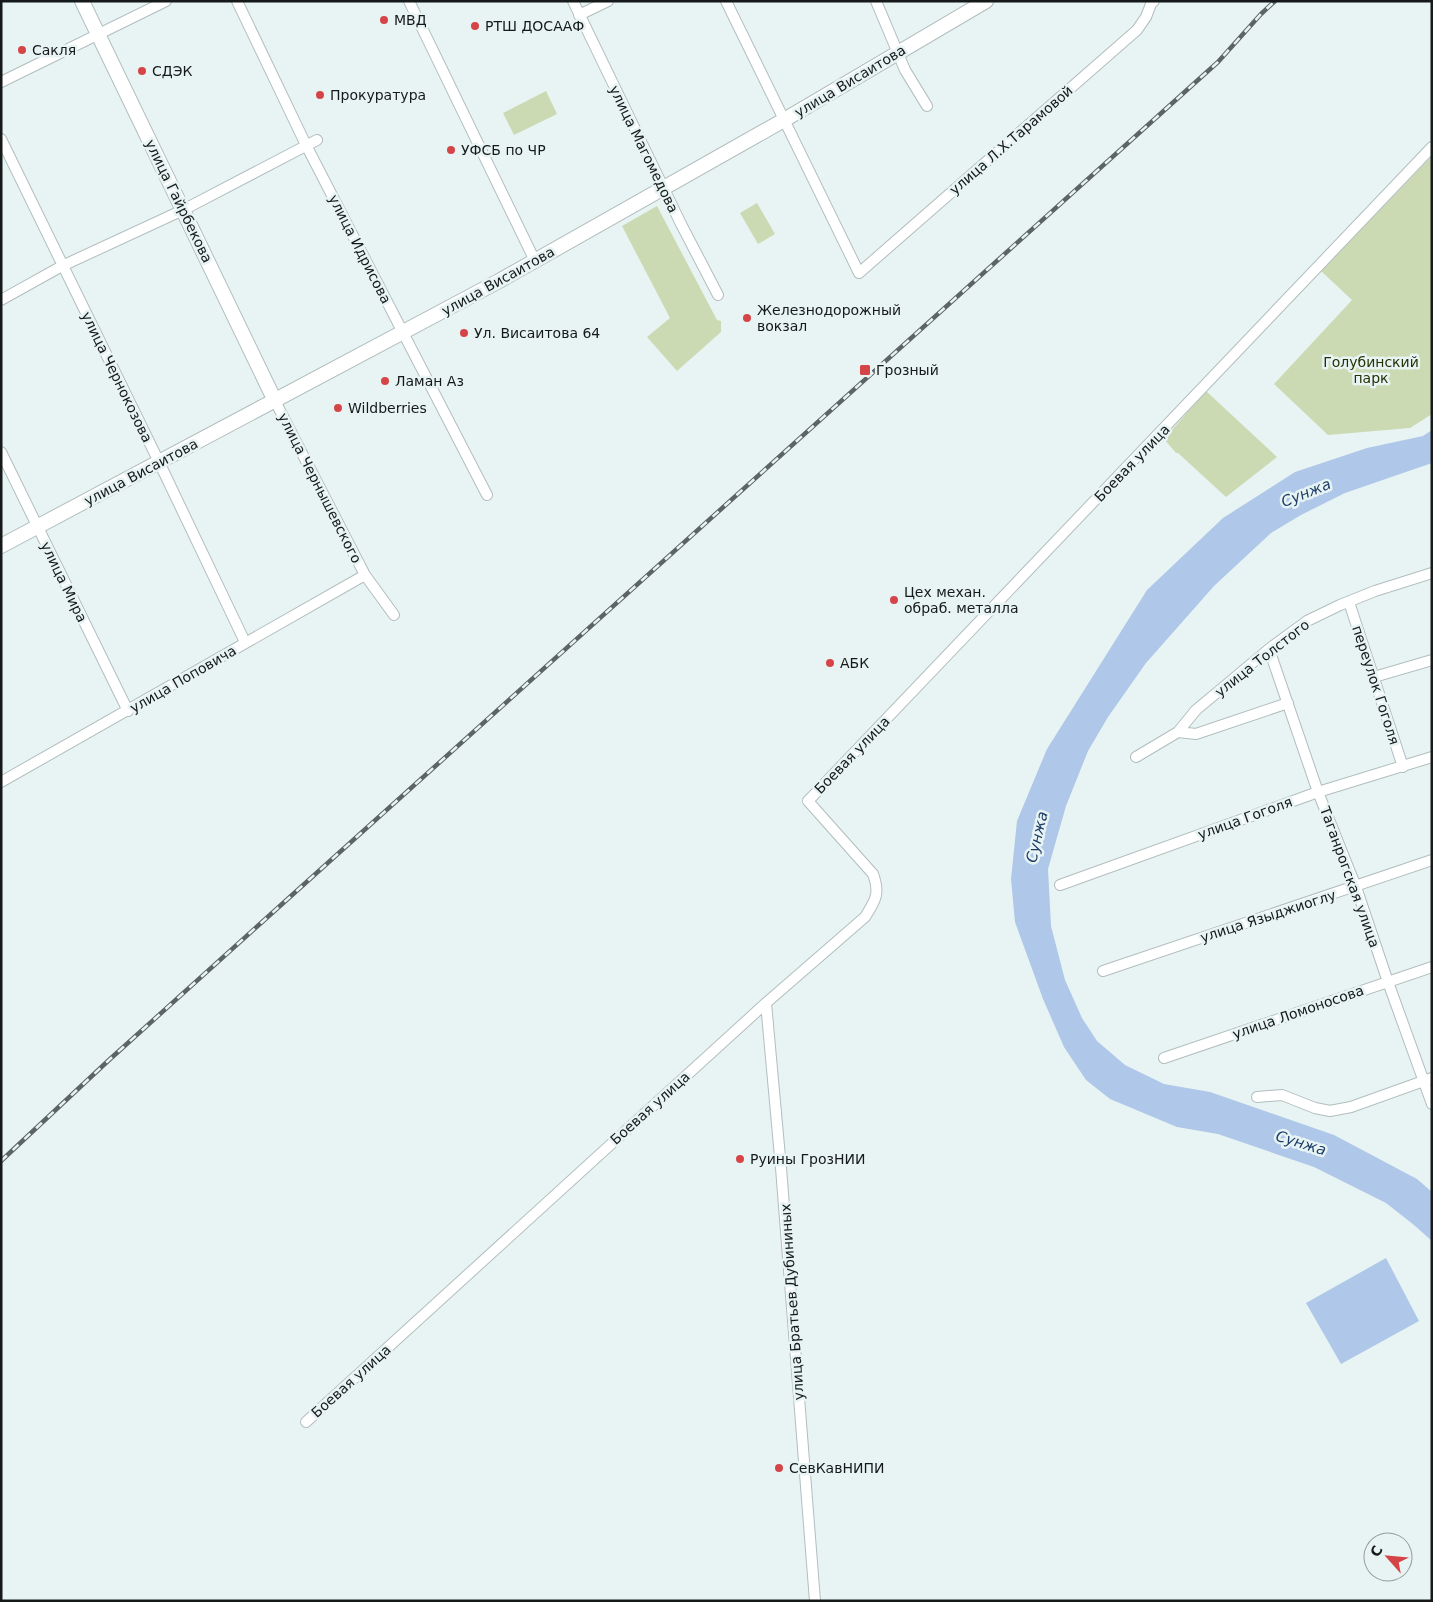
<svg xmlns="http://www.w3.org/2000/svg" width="1433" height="1602" viewBox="0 0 1433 1602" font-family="'DejaVu Sans',sans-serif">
	<rect width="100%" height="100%" fill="#e7f4f3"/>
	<path fill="#ccdab4" d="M 546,91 L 557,114 L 514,135 L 503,113 Z
		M 1432,156 L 1432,414 L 1410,428 L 1328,435 L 1274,384 L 1352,300 L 1321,271 Z
		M 757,203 L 775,234 L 758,244 L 740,213 Z
		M 657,206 L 717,320 L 721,321 L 721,332 L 677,371 L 647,337 L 670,318 L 622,226 Z
		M 1206,391 L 1277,457 L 1226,497 L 1178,453 L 1176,453 L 1164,439 Z"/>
	<path fill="#afc7e9" d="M 1432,430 L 1432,463 L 1345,493 L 1301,515 L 1271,533 L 1214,586 L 1146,663 L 1108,717 L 1088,751 L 1066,806 L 1048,869 L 1051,926 L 1065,980 L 1082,1018 L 1097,1041 L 1125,1065 L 1164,1084 L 1210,1092 L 1334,1135 L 1417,1179 L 1432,1192 L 1432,1241 L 1414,1225 L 1386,1203 L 1314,1167 L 1218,1134 L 1177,1127 L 1110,1099 L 1086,1080 L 1064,1047 L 1043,999 L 1015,922 L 1011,879 L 1017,821 L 1047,749 L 1147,590 L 1223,518 L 1295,472 L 1367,448 L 1423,436 Z
		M 1386,1258 L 1419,1321 L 1341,1364 L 1306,1303 Z"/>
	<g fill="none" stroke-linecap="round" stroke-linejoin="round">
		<g stroke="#b2bebd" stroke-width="12">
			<path id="minor" d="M 237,1 L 306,145 L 487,495
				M 409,1 L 535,261
				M 573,1 L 681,224 L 718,295
				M 726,1 L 859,273 L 1137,30 L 1146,17 L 1151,4 L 1154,1
				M 876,1 L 905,70 L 927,106
				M 579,15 L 608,1
				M 1,82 L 166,1
				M 1,139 L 159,462 L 245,642
				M 1,300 L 62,266 L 183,210 L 317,140
				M 275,401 L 365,575 L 394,615
				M 1,452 L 128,711
				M 1349,602 L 1403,767
				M 1269,649 L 1318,792 L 1356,887 L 1388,982 L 1432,1104
				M 1374,677 L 1432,660
				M 1178,732 L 1196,734 L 1288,703
				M 1136,757 L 1178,732 L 1196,710 L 1269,649 L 1307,621 L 1340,605 L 1375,591 L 1432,573
				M 1,782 L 365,575
				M 1060,885 L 1318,792 L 1432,757
				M 1103,971 L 1432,860
				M 766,1003 L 781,1168 L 815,1601
				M 1164,1058 L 1432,967
				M 1257,1097 L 1282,1095 L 1315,1108 L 1330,1111 L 1351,1107 L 1432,1078
				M 306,1422 L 766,1003 L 865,917 C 876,900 880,893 873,874 L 808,801 L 1432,147"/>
		</g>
		<g stroke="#b2bebd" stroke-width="16">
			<path id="major" d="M 82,1 L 275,401
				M 1,546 L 499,281 L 784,120 L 986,1"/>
		</g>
		<use href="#minor" stroke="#fff" stroke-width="10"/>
		<use href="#major" stroke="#fff" stroke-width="14"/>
		<g stroke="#5d6464" stroke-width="4.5">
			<path id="rail" d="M 1,1161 L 109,1060 L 261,923 L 1218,62 L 1261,14 L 1275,1"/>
		</g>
		<use href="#rail" stroke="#e7f4f3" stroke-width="2.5" stroke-dasharray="8" stroke-linecap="butt"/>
	</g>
	<g fill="#d54548" stroke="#e7f4f3" stroke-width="2">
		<circle cx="384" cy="20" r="5"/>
		<circle cx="475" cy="26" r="5"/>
		<circle cx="22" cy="50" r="5"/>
		<circle cx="142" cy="71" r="5"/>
		<circle cx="320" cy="95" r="5"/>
		<circle cx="451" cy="150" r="5"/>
		<circle cx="747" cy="318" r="5"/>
		<circle cx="464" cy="333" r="5"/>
		<rect x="859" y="364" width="12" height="12" rx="2.5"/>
		<circle cx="385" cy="381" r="5"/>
		<circle cx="338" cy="408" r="5"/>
		<circle cx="894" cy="600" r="5"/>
		<circle cx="830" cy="663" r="5"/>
		<circle cx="740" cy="1159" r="5"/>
		<circle cx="779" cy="1468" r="5"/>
	</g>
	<g text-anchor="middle" stroke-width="5" stroke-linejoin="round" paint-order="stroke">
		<g font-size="14" fill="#151919" stroke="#e7f4f3" text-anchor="start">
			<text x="394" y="25">МВД</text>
			<text x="485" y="31">РТШ ДОСААФ</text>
			<text x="32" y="55">Сакля</text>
			<text x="152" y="76">СДЭК</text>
			<text x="330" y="100">Прокуратура</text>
			<text x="461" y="155">УФСБ по ЧР</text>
			<text x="757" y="315">Железнодорожный<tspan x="757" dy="16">вокзал</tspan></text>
			<text x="474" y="338">Ул. Висаитова 64</text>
			<text x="876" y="375">Грозный</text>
			<text x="395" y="386">Ламан Аз</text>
			<text x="348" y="413">Wildberries</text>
			<text x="904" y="597">Цех механ.<tspan x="904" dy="16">обраб. металла</tspan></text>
			<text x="840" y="668">АБК</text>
			<text x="750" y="1164">Руины ГрозНИИ</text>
			<text x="789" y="1473">СевКавНИПИ</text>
		</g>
		<g font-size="14" fill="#151919" stroke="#e7f4f3">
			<text transform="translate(850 81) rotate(-31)" y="5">улица Висаитова</text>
			<text transform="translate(1011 140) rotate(-41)" y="5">улица Л.Х.Тарамовой</text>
			<text transform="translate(644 149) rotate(64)" y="5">улица Магомедова</text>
			<text transform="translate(179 201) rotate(64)" y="5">улица Гайрбекова</text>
			<text transform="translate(360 249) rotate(63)" y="5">улица Идрисова</text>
			<text transform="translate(498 281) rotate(-29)" y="5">улица Висаитова</text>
			<text transform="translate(117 377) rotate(64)" y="5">улица Чернокозова</text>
			<text transform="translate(1132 463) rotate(-46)" y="5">Боевая улица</text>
			<text transform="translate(141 472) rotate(-28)" y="5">улица Висаитова</text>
			<text transform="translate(320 488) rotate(63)" y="5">улица Чернышевского</text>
			<text transform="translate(64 582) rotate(64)" y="5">улица Мира</text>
			<text transform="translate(1262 658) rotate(-38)" y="5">улица Толстого</text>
			<text transform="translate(183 679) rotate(-30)" y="5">улица Поповича</text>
			<text transform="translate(1376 685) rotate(72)" y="5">переулок Гоголя</text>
			<text transform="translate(852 755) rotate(-46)" y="5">Боевая улица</text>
			<text transform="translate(1245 818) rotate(-20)" y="5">улица Гоголя</text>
			<text transform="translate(1350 877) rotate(70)" y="5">Таганрогская улица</text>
			<text transform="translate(1268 916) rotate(-18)" y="5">улица Языджиоглу</text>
			<text transform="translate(1298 1012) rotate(-19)" y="5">улица Ломоносова</text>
			<text transform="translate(650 1108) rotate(-42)" y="5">Боевая улица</text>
			<text transform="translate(792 1302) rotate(-94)" y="5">улица Братьев Дубининых</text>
			<text transform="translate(351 1381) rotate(-42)" y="5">Боевая улица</text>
		</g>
		<g font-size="14" fill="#263104" stroke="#e7f4f3">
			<text x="1371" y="367">Голубинский<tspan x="1371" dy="16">парк</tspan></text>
		</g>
		<g font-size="15" font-style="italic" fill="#1e3d69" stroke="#e7f4f3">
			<text transform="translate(1306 493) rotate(-22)" y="5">Сунжа</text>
			<text transform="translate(1037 837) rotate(-77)" y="5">Сунжа</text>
			<text transform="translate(1301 1143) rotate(17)" y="5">Сунжа</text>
		</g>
	</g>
	<rect width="1433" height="1602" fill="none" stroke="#151919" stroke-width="5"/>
	<g transform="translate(1388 1557) rotate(297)"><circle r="24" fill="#e7f4f3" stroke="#939c9c"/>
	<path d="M0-4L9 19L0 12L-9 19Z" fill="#d54548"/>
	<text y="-8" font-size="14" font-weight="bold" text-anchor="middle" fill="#151919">С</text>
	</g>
</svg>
